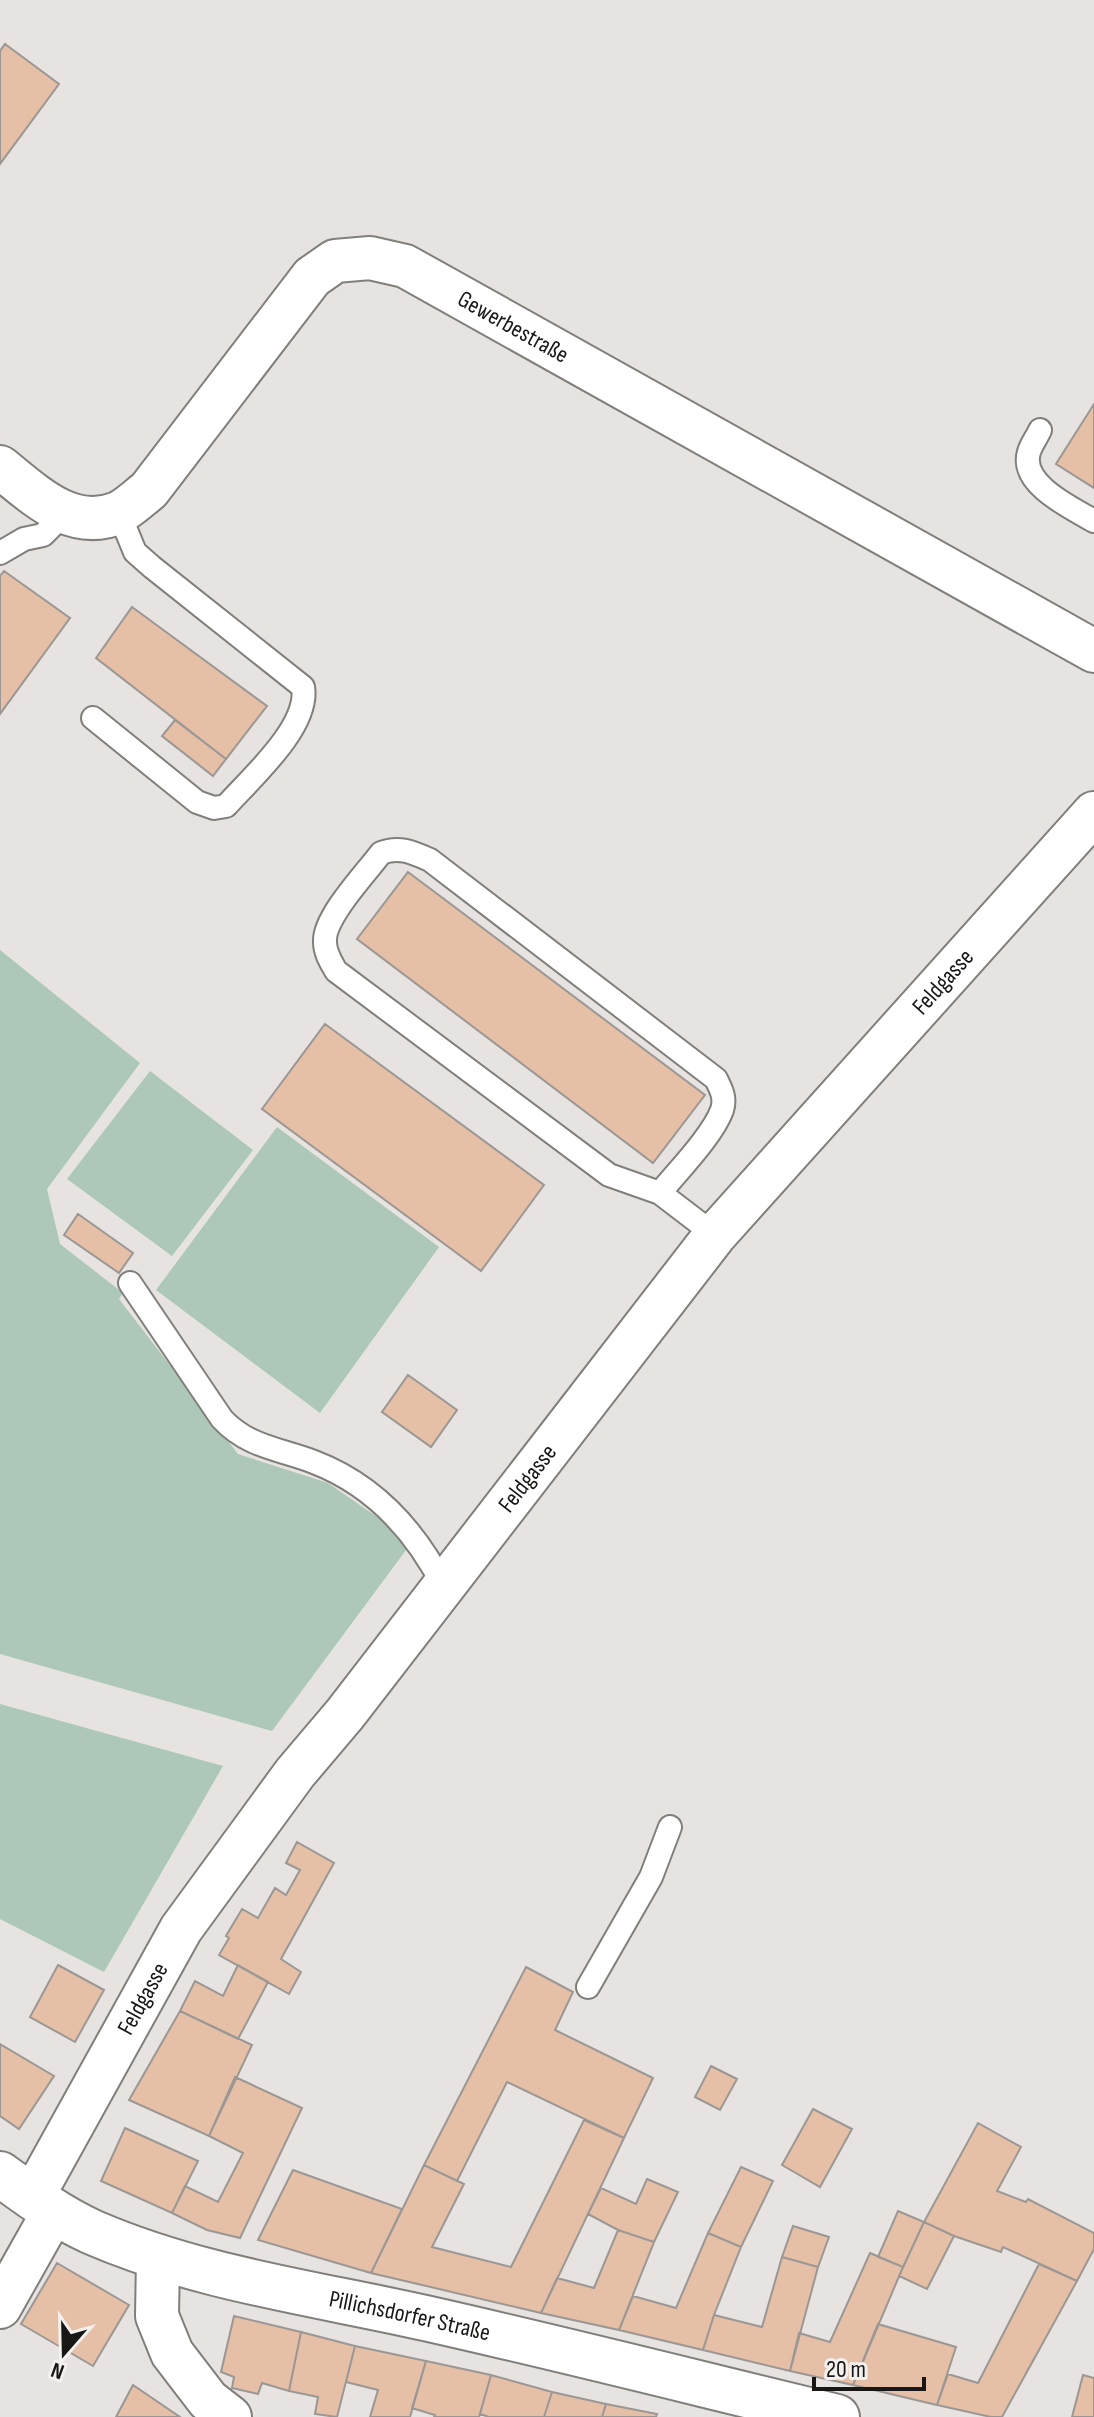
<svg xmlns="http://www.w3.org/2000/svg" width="1094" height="2417" viewBox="0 0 1094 2417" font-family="'Sofia Sans Condensed',sans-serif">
	<rect width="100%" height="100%" fill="#e6e3e0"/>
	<path fill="#adc8b8" d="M 0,950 L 140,1063 L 47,1189 L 60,1244 L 123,1293 L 119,1299 L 238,1454 L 328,1483 L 380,1519 L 409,1546 L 272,1731 L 0,1654 Z
		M 150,1071 L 253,1150 L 172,1256 L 67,1179 Z
		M 277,1127 L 439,1247 L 320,1413 L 156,1290 Z
		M 0,1704 L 223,1766 L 104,1972 L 0,1919 Z"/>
	<path fill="#e5bfa6" stroke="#9b9795" stroke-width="2" d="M 5,44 L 59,84 L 0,164 L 0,51 Z
		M 1094,404 L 1094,488 L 1056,464 Z
		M 4,571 L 70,618 L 0,714 L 0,576 Z
		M 132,607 L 267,706 L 226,759 L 96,658 Z
		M 175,720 L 226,759 L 213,776 L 162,736 Z
		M 408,872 L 705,1095 L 653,1163 L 357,939 Z
		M 325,1024 L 544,1185 L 481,1271 L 262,1109 Z
		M 78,1214 L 133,1253 L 119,1273 L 64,1235 Z
		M 408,1375 L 457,1410 L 431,1447 L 382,1412 Z
		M 297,1842 L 334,1863 L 281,1959 L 301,1972 L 289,1994 L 219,1955 L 229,1938 L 226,1936 L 242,1909 L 258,1918 L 275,1888 L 286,1895 L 300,1870 L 286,1863 Z
		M 58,1965 L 104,1990 L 75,2042 L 30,2017 Z
		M 238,1965 L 268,1982 L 238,2039 L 180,2011 L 195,1981 L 223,1996 Z
		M 526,1967 L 573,1992 L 555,2030 L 653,2078 L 624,2138 L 507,2082 L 457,2181 L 424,2165 Z
		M 180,2011 L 252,2045 L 209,2136 L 129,2100 Z
		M 0,2044 L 54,2076 L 19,2129 L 0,2116 Z
		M 711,2066 L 737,2079 L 720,2110 L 695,2097 Z
		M 235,2077 L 302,2108 L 240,2238 L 207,2230 L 172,2213 L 185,2186 L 218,2202 L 243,2153 L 209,2136 Z
		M 813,2109 L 852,2129 L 820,2187 L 782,2165 Z
		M 584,2120 L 624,2138 L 541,2313 L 371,2273 L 424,2165 L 464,2184 L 432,2247 L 511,2267 Z
		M 978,2123 L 1021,2147 L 997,2191 L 1026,2202 L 1028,2199 L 1094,2233 L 1094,2249 L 1077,2281 L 1003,2247 L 1001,2252 L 954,2236 L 924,2222 Z
		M 125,2128 L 198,2161 L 172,2213 L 101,2181 Z
		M 741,2167 L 773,2181 L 741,2247 L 708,2233 Z
		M 293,2170 L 402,2209 L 371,2273 L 258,2240 Z
		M 647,2179 L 678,2192 L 654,2242 L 618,2230 L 588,2214 L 601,2188 L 636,2204 Z
		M 898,2211 L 924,2222 L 903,2267 L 878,2257 Z
		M 924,2222 L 954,2236 L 927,2289 L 899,2276 Z
		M 793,2226 L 829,2237 L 818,2267 L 782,2257 Z
		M 618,2230 L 654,2242 L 619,2330 L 541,2313 L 557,2278 L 594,2288 Z
		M 708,2233 L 741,2247 L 714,2315 L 703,2350 L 619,2330 L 633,2296 L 676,2308 Z
		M 870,2253 L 903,2267 L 853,2385 L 790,2371 L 799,2333 L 830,2342 Z
		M 782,2257 L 818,2267 L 790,2371 L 703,2350 L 714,2315 L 762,2327 Z
		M 57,2263 L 129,2305 L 93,2366 L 21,2324 Z
		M 1039,2264 L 1077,2281 L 1002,2417 L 991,2417 L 937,2405 L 948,2374 L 978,2383 Z
		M 234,2316 L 301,2332 L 289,2391 L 262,2383 L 258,2394 L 232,2388 L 234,2377 L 221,2372 Z
		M 878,2324 L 956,2347 L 937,2405 L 853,2385 Z
		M 301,2332 L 355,2346 L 337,2417 L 315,2414 L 318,2397 L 289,2391 Z
		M 355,2346 L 426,2361 L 410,2417 L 370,2417 L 378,2390 L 346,2382 Z
		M 426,2361 L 491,2375 L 479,2417 L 434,2417 L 435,2415 L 412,2408 Z
		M 491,2375 L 552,2392 L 544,2417 L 489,2417 L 480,2414 Z
		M 1083,2375 L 1094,2378 L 1094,2417 L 1072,2417 Z
		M 133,2385 L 180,2417 L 116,2417 Z
		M 552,2392 L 606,2404 L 602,2417 L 544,2417 Z
		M 606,2404 L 657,2414 L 656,2417 L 602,2417 Z"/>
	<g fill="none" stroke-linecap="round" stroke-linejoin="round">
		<g stroke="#817f7c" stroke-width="26">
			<path id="service" d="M 1040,430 C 1037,437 1031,445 1029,452 C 1019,484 1072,508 1094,521
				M 0,553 L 24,539 L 43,535 L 66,512
				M 93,718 L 197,802 L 214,808 L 226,806 C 251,778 310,726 303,687 L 152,567 L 135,552 L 119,513
				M 660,1193 C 677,1172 713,1135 722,1110 C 726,1098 721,1089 716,1079 L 430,860 C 412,852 399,846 381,853 C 366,873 323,918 325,942 C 325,953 331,962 336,971 L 609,1175 L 660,1193 L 715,1235
				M 130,1283 L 222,1419 C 248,1447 280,1449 314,1462 C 374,1485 416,1532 444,1587
				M 588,1987 L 651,1877 L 670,1827"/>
		</g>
		<g stroke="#817f7c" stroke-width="46">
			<g id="minor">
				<path id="s1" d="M 0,467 C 34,494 71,532 118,513 C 129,508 140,497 149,490 L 312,277 L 335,261 L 370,258 L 405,266 L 1094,651"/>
				<path id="s2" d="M 32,2198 L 181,1929 L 295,1773 L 345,1714 L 715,1235 L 1094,813"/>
				<path d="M 158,2258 L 157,2316 L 172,2353 L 208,2400 L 230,2417"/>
				<path d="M 0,2307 L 54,2211"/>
			</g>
		</g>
		<g stroke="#817f7c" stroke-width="48">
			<g id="secondary">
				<path id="s3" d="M 0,2174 C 29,2195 59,2217 92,2232 C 198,2278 313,2293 425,2318 C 563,2349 700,2384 837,2417"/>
			</g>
		</g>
		<use href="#service" stroke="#fff" stroke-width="22"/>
		<use href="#minor" stroke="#fff" stroke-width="42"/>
		<use href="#secondary" stroke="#fff" stroke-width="44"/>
	</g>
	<g text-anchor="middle" stroke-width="6" stroke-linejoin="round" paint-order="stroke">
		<g font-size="24" fill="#181716" stroke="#f3f0ee">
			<text dy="8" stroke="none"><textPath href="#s1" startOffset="664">Gewerbestraße</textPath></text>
			<text dy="8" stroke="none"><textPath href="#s2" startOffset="1524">Feldgasse</textPath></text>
			<text dy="8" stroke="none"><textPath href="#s2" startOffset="876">Feldgasse</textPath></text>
			<text dy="8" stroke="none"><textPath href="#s2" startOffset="228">Feldgasse</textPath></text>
			<text dy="8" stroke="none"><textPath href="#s3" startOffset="438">Pillichsdorfer Straße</textPath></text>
		</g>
	</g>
	<g transform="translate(64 2353) rotate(200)" stroke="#f3f0ee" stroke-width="6" paint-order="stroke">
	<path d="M0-6L14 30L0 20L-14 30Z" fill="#181716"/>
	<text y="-12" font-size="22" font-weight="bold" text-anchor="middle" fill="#181716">N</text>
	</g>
	<path d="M814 2377v12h110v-12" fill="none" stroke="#181716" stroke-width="4"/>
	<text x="826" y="2377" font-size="24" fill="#181716" stroke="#f3f0ee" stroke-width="6" paint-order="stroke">20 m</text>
</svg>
